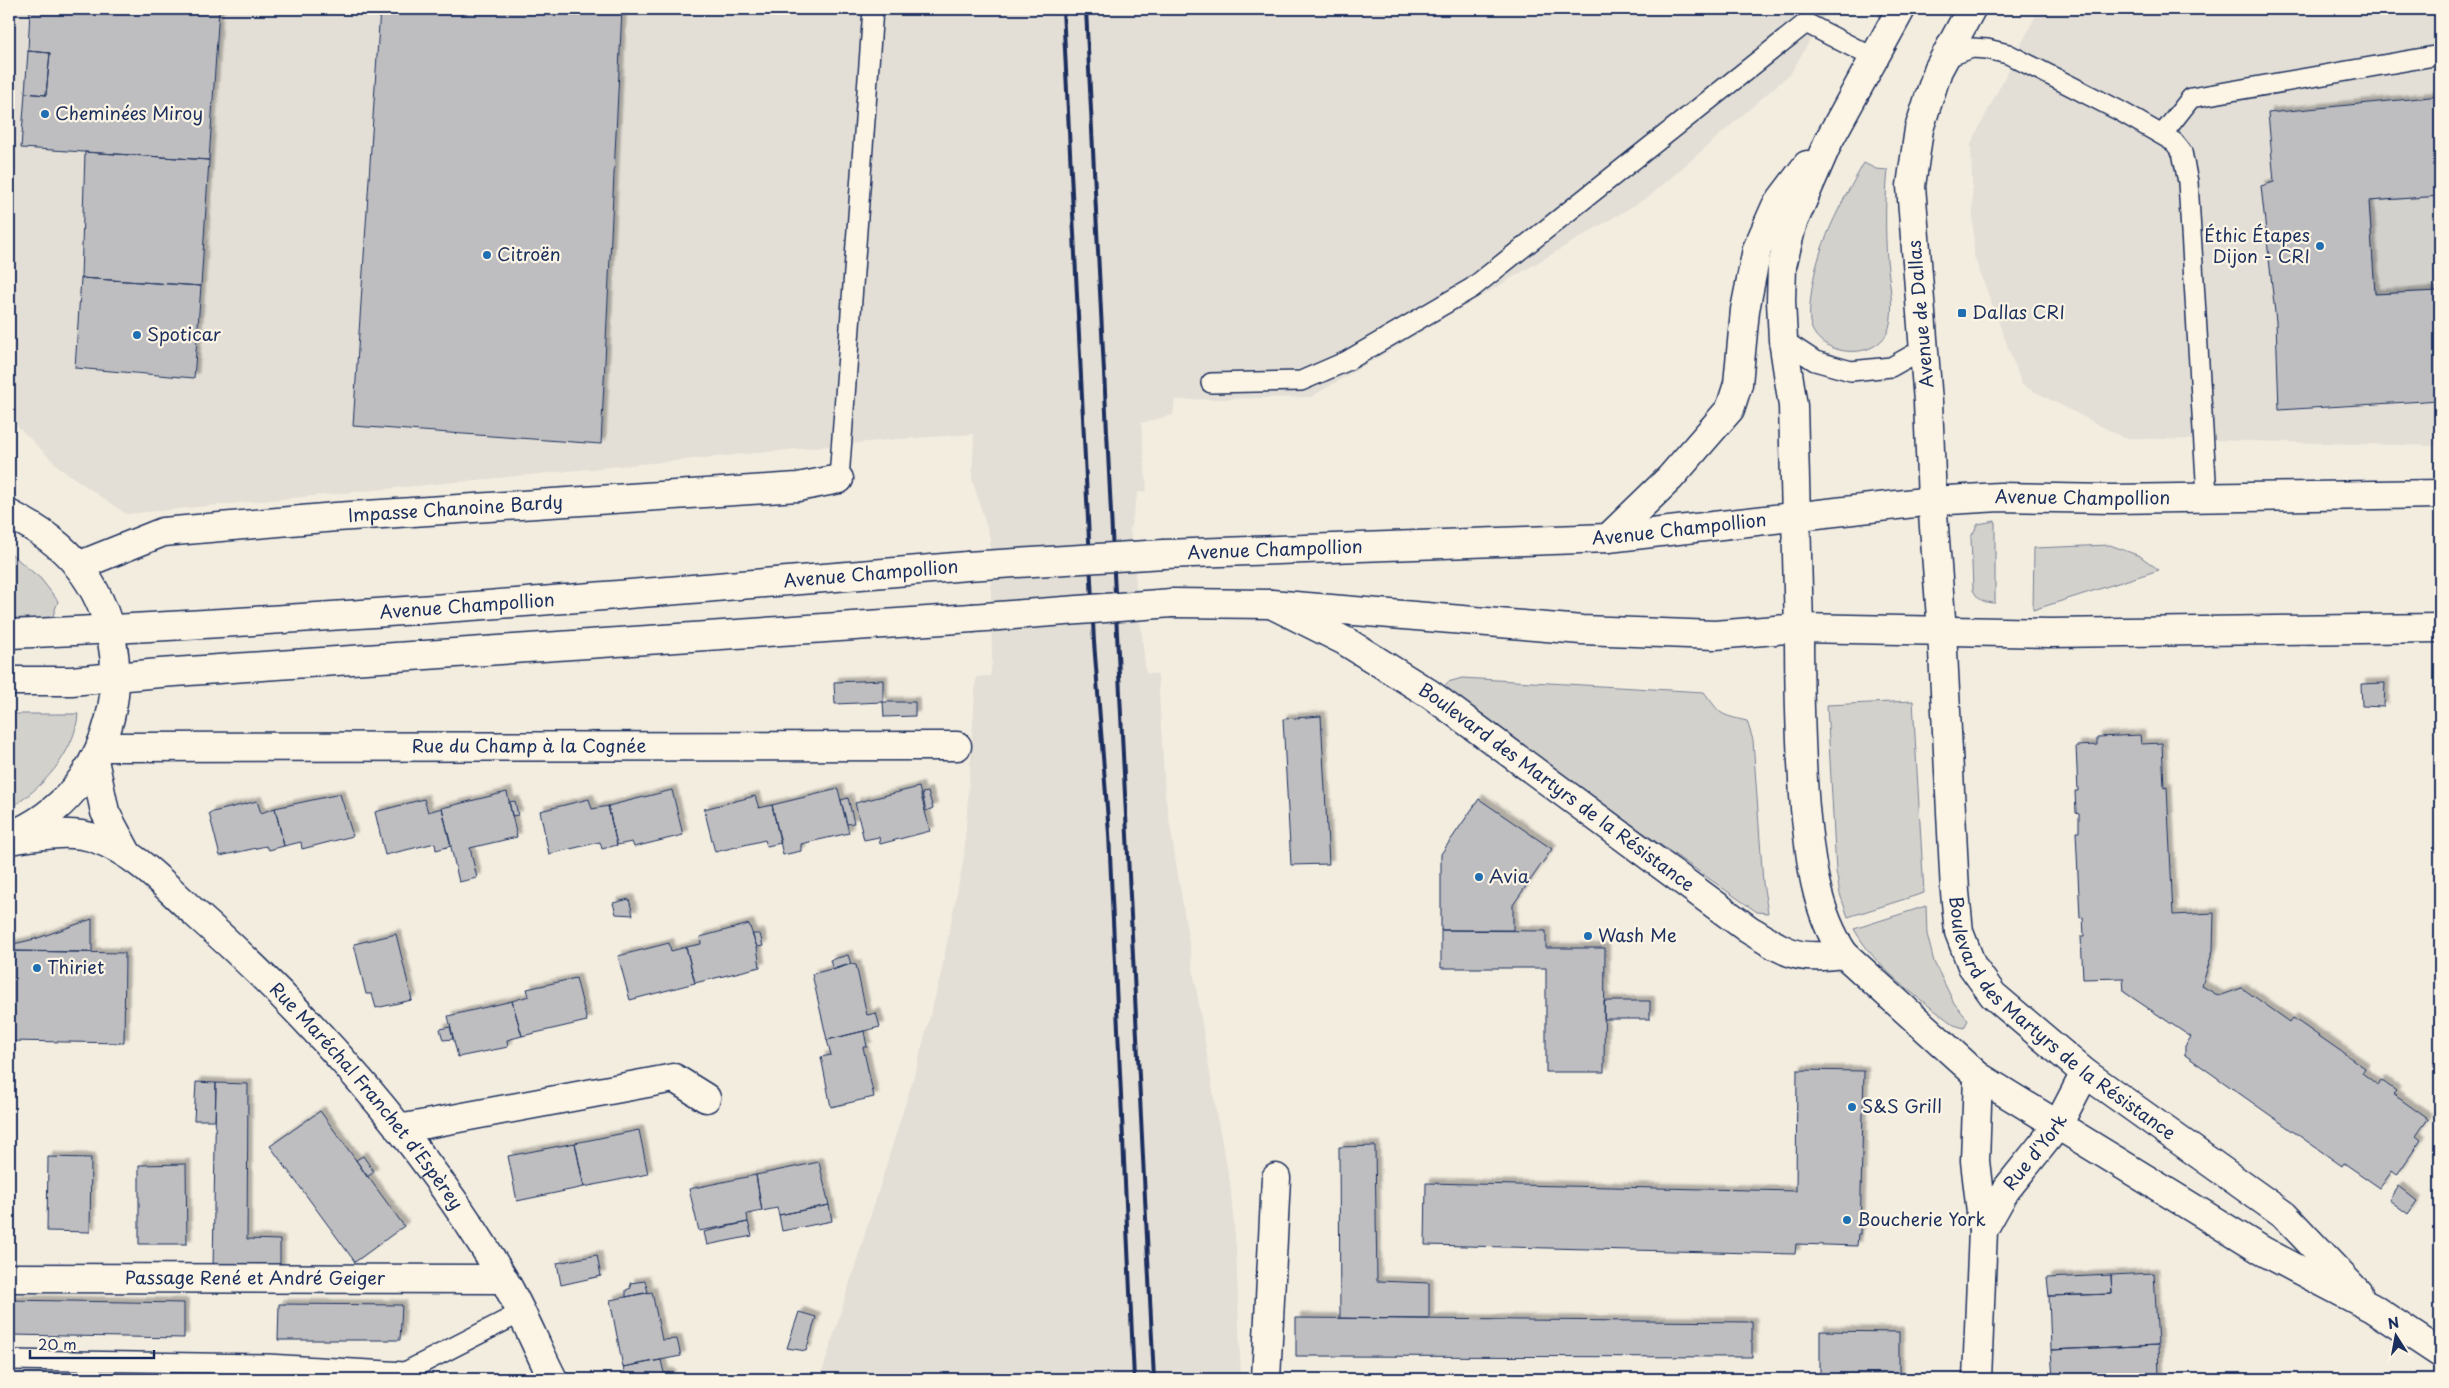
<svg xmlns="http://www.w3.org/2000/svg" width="2449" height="1388" viewBox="0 0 2449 1388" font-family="'Playpen Sans',sans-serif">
	<defs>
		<filter id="shadow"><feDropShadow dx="4.5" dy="-4.5" stdDeviation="1" flood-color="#0004"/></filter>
	</defs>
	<rect width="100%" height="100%" fill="#f3ede0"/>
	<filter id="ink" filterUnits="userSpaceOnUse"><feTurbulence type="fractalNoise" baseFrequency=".02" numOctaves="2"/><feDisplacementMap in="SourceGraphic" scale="10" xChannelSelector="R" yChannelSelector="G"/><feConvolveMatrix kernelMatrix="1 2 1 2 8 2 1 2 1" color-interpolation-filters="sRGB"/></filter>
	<g filter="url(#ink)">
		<path fill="#e3dfd6" d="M 9,9 L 1828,9 L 1791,73 L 1650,196 L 1311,397 L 1175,400 L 1173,415 L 1141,423 L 1147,491 L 1138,492 L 1130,529 L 1146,673 L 1157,674 L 1158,676 L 1165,794 L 1217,1117 L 1230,1182 L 1236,1248 L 1241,1379 L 820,1379 L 917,1066 L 940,978 L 964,857 L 976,677 L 990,676 L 992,662 L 990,538 L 972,479 L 974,434 L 900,439 L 126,514 L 61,469 L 9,418 Z
			M 2039,9 L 2440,9 L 2440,446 L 2124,438 L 2022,385 L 1974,256 L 1971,144 Z"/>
		<path fill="#d3d1cc" stroke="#778095" d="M 1864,163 L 1876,169 L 1888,170 C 1885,200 1885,230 1887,260 C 1889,281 1895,308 1889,328 C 1878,363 1816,357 1810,322 C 1809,313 1810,304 1811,296 C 1816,247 1840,205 1864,163 Z
			M 2440,196 L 2440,291 L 2375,294 L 2369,201 Z
			M 1995,521 L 1995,603 C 1984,603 1978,600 1973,590 L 1971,537 L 1978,524 Z
			M 2110,545 L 2140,556 L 2159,570 L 2033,610 L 2034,548 Z
			M 9,552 L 41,579 L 58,601 L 52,619 L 9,618 Z
			M 1462,678 L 1704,692 C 1722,715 1717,714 1747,721 L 1753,740 L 1763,883 L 1768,913 L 1757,912 L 1440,691 L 1448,682 Z
			M 1913,701 L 1924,893 L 1848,917 L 1840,894 L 1836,871 L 1827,705 Z
			M 9,714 L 78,714 C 75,754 41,789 9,809 Z
			M 1926,906 L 1927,934 L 1934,962 L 1954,1003 L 1968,1020 L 1964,1028 L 1954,1025 C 1916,996 1878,971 1854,929 Z"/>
		<path fill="#bebec0" stroke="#1b2f5e" filter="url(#shadow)" d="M 30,9 L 219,9 L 209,160 L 21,148 L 25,93 L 46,95 L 50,53 L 28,51 Z
			M 380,9 L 622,9 L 601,444 L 353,426 Z
			M 28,51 L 50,53 L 46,95 L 25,93 Z
			M 2440,96 L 2440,196 L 2369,201 L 2375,294 L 2440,291 L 2440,400 L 2279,410 L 2276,322 L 2261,186 L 2274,182 L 2268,113 Z
			M 85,152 L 209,160 L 201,286 L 81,278 Z
			M 81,278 L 201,286 L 194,378 L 75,368 Z
			M 883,680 L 883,702 L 835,704 L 834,682 Z
			M 2385,683 L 2384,707 L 2362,706 L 2361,684 Z
			M 883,702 L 915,702 L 915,716 L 884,717 Z
			M 1321,716 L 1329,864 L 1291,865 L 1283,719 Z
			M 2140,735 L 2141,744 L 2162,743 L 2164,788 L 2167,787 L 2173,915 L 2214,913 L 2213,950 L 2202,986 L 2219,996 L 2242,988 L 2290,1022 L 2293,1018 L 2365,1068 L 2362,1073 L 2378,1085 L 2381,1080 L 2396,1091 L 2393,1094 L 2428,1119 L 2416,1136 L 2421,1140 L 2397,1175 L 2392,1171 L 2380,1188 L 2344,1163 L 2342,1166 L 2185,1055 L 2185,1046 L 2191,1037 L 2124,992 L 2123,978 L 2083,979 L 2081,936 L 2084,936 L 2083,917 L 2080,918 L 2076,832 L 2079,832 L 2079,814 L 2076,813 L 2075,791 L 2078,791 L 2076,746 L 2097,745 L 2097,737 Z
			M 919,787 L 930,831 L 880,844 L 879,837 L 864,840 L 855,803 Z
			M 838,789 L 849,833 L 801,844 L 801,851 L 783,855 L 772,805 Z
			M 672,790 L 683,835 L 634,847 L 632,842 L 617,845 L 608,806 Z
			M 507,792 L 517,837 L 470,848 L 477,878 L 459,882 L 442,808 Z
			M 928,792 L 933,808 L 926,811 L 922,793 Z
			M 340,794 L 353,836 L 302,849 L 301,842 L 284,846 L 275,808 Z
			M 755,796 L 759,808 L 772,805 L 781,843 L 767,846 L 765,840 L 715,852 L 704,809 Z
			M 848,798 L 854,823 L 847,824 L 841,800 Z
			M 424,799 L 428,812 L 442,808 L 451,846 L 436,850 L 435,843 L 385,855 L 375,812 Z
			M 589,799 L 592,809 L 608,806 L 617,845 L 602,849 L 600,842 L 549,854 L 540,811 Z
			M 1479,799 L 1552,849 L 1513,905 L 1513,930 L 1441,930 L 1441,854 Z
			M 257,801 L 261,813 L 275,808 L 284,846 L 269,850 L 266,846 L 220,856 L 209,813 Z
			M 515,801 L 518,815 L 512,816 L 509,802 Z
			M 629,899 L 633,915 L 616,914 L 613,903 Z
			M 92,919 L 92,952 L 9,951 L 9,945 L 35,939 Z
			M 749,924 L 757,947 L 760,967 L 695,983 L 686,947 L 701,944 L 700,937 Z
			M 1441,930 L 1546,931 L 1546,948 L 1605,948 L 1604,1072 L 1546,1072 L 1546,968 L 1441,968 Z
			M 396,934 L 412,1000 L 376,1008 L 372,994 L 366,994 L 354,944 Z
			M 752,934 L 760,934 L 763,946 L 757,947 Z
			M 669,943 L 671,951 L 686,947 L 695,983 L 630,1000 L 618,956 Z
			M 9,951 L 125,953 L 124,1043 L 9,1041 Z
			M 848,955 L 851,964 L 833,970 L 830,960 Z
			M 851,964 L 856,965 L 867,1015 L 876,1013 L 880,1027 L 827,1040 L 812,974 Z
			M 576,978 L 587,1021 L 522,1036 L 512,1001 L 529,996 L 527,989 Z
			M 512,1001 L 522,1036 L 507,1040 L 508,1047 L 458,1057 L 448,1016 Z
			M 1604,1001 L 1650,1001 L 1650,1019 L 1604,1019 Z
			M 450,1027 L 453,1039 L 443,1040 L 440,1029 Z
			M 864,1031 L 867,1047 L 863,1047 L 874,1097 L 831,1107 L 821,1057 L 831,1055 L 827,1040 Z
			M 1797,1070 L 1864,1071 L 1860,1234 L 1858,1234 L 1857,1246 L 1796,1244 L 1795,1254 L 1425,1245 L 1426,1183 L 1796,1191 Z
			M 196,1082 L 216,1083 L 215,1120 L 194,1120 Z
			M 216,1083 L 248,1084 L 247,1239 L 280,1240 L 280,1272 L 213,1270 Z
			M 320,1111 L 404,1226 L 355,1262 L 270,1146 Z
			M 639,1130 L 648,1174 L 584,1187 L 575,1143 Z
			M 575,1143 L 584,1187 L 517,1201 L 508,1156 Z
			M 1375,1146 L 1377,1281 L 1429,1283 L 1429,1319 L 1340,1318 L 1339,1147 Z
			M 363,1156 L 374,1172 L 367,1177 L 356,1160 Z
			M 48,1157 L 91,1158 L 90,1232 L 47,1231 Z
			M 819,1162 L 829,1205 L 779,1215 L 777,1208 L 762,1211 L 756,1175 Z
			M 186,1164 L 187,1244 L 139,1244 L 139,1165 Z
			M 756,1175 L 762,1211 L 747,1214 L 748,1222 L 699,1231 L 689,1189 Z
			M 2398,1186 L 2417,1201 L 2408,1214 L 2389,1200 Z
			M 829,1205 L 832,1221 L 782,1231 L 779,1215 Z
			M 748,1222 L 752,1236 L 707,1245 L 704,1232 Z
			M 597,1255 L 601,1276 L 561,1285 L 557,1263 Z
			M 2154,1273 L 2158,1345 L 2051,1350 L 2049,1296 L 2112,1294 L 2111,1275 Z
			M 2111,1275 L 2112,1294 L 2049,1296 L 2047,1278 Z
			M 645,1281 L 648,1292 L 626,1297 L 626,1290 L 631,1288 L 630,1283 Z
			M 652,1292 L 662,1340 L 677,1339 L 681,1356 L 623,1367 L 610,1300 Z
			M 9,1300 L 184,1303 L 184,1338 L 9,1335 Z
			M 279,1304 L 402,1305 L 400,1340 L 278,1340 Z
			M 799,1312 L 816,1317 L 806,1351 L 787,1348 Z
			M 1296,1318 L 1752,1322 L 1752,1357 L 1296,1356 Z
			M 1820,1331 L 1899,1332 L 1899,1378 L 1820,1377 Z
			M 2158,1345 L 2159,1379 L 2053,1379 L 2051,1350 Z
			M 661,1360 L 664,1373 L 670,1373 L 672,1379 L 626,1379 L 623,1367 Z
			M 188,1374 L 222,1379 L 187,1379 Z"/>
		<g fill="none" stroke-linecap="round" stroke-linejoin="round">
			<g stroke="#1b2f5e" stroke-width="22">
				<path id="lane" d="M 1945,58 L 1972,48 L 1987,49 L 2008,54 L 2120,111 L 2174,142 L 2182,152 L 2188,182 L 2207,496
					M 2162,135 L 2191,98 L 2440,55
					M 1783,340 L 1815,361 L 1851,371 L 1891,367 L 1923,349
					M 1211,383 L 1301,381 L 1347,361 L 1472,288 L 1806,23 L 1874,58
					M 839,479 L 873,9
					M 9,1360 L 267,1364 L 405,1372 L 520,1313"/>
			</g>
			<g stroke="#1b2f5e" stroke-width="31">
				<g id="street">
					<path id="s1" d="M 78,566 L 163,532 L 336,517 L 798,487 L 839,479"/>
					<path id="s2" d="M 101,747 L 957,746"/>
					<path d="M 399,1129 L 674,1078 L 706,1098"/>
					<path id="s3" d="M 1983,1230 L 2005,1191 L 2058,1125 L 2085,1073"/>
					<path id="s4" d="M 9,1278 L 503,1279"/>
					<path d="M 1266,1379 L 1276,1178"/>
					<path d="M 1977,1379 L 1983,1230 L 1975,1161 L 1978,1076"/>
				</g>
			</g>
			<g stroke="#1b2f5e" stroke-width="31">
				<g id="secondary">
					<path id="s5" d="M 1271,604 L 1345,641 L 1430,694 L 1748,929 C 1788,953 1795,961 1844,954 L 1978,1076 L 2263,1251 L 2372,1308 L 2440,1353"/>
					<path d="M 1799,628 C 1799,688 1800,748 1805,808 C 1810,858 1815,911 1844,954"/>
					<path id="s6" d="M 1942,631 L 1955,892 L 1959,932 L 1972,966 L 1993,995 L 2085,1073 L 2284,1215 L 2358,1293"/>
					<path d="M 94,760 L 105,812 L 127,853"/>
					<path id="s7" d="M 9,840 C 37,836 70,829 97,839 C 136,853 166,887 196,914 C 311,1015 425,1146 503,1278 C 522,1310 536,1346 553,1379"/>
				</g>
			</g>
			<g stroke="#1b2f5e" stroke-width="31">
				<g id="primary">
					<path d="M 9,514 C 35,527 60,543 78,566 C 148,654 116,794 9,836"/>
					<path d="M 1608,538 L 1670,478 L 1730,409 L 1738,384 L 1745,310 L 1757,249 L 1776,206 L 1807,165"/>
					<path id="s8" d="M 1164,554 L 1608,538 L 1932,501 L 2000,497 L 2113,499 L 2440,494"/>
					<path d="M 1172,603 L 1271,604 L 1582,630 L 1715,635 L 1799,628 L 2050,633 L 2440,628"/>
					<path d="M 1799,628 L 1793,406 L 1783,340 L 1781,301 L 1782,266 L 1792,225 L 1829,140 L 1901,9"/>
					<path d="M 1942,631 L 1932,501 L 1928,402 L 1911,186 L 1919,129 L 1938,70 L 1971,9"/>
					<path id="s9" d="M 9,634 C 329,620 648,593 967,566"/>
					<path d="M 9,681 L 71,681 L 160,673 L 972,618"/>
				</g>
			</g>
			<use href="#lane" stroke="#fcf5e5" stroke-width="19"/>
			<use href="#street" stroke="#fcf5e5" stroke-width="28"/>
			<use href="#secondary" stroke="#fcf5e5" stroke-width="28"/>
			<use href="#primary" stroke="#fcf5e5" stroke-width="28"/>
			<path stroke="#1b2f5e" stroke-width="4" d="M 1063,9 L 1094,642 L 1109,833 L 1134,1379
				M 1086,9 L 1154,1379"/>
			<g stroke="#1b2f5e" stroke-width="31" stroke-linecap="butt">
				<path id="primary-bridge" d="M 967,566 L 1164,554
					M 972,618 L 1172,603"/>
			</g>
			<use href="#primary-bridge" stroke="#fcf5e5" stroke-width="28"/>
		</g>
	</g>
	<g fill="#1f6fb2" stroke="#fcf5e5" stroke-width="2">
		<circle cx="45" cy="114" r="5"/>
		<circle cx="2320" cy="246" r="5"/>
		<circle cx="487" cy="255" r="5"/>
		<rect x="1957" y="308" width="10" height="10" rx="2.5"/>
		<circle cx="137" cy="335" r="5"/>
		<circle cx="1479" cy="877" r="5"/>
		<circle cx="1588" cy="936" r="5"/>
		<circle cx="37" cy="968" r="5"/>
		<circle cx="1852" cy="1107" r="5"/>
		<circle cx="1847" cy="1220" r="5"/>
	</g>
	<g text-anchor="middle" stroke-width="4.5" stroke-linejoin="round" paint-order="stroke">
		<g font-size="18" fill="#1b2f5e" stroke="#fcf5e5" text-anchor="start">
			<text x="55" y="120">Cheminées Miroy</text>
			<text x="2310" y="242" text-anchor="end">Éthic Étapes<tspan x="2310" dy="21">Dijon - CRI</tspan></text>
			<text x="497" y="261">Citroën</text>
			<text x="1972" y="319">Dallas CRI</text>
			<text x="147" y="341">Spoticar</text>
			<text x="1489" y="883">Avia</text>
			<text x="1598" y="942">Wash Me</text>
			<text x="47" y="974">Thiriet</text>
			<text x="1862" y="1113">S&amp;S Grill</text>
			<text x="1857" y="1226">Boucherie York</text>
		</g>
		<g font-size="18" fill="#1b2f5e" stroke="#fcf5e5">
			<text transform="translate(1921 314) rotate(-95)" y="6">Avenue de Dallas</text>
			<text dy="6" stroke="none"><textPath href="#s8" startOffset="921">Avenue Champollion</textPath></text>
			<text dy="6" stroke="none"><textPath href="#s1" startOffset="385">Impasse Chanoine Bardy</textPath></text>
			<text dy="6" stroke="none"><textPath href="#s8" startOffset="516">Avenue Champollion</textPath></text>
			<text dy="6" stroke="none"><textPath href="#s8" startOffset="111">Avenue Champollion</textPath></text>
			<text dy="6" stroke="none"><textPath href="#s9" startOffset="864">Avenue Champollion</textPath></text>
			<text dy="6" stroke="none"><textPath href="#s9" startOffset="459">Avenue Champollion</textPath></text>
			<text dy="6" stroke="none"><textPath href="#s2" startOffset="428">Rue du Champ à la Cognée</textPath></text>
			<text dy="6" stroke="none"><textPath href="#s5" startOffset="340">Boulevard des Martyrs de la Résistance</textPath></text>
			<text dy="6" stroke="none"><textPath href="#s6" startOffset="434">Boulevard des Martyrs de la Résistance</textPath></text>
			<text dy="6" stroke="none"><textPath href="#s7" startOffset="464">Rue Maréchal Franchet d'Espèrey</textPath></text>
			<text dy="6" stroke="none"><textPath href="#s3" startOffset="94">Rue d'York</textPath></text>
			<text dy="6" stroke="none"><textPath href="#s4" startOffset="246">Passage René et André Geiger</textPath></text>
		</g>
	</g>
	<rect width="2449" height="1388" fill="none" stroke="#fcf5e5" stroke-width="30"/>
	<rect x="15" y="15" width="2419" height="1358" fill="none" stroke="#1b2f5e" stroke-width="2" filter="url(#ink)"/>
	<g transform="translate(2396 1336) rotate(349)" stroke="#fcf5e5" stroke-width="4" paint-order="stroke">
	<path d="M0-4L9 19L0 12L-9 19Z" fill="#1b2f5e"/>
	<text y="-8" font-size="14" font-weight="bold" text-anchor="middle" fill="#1b2f5e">N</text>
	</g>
	<path d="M30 1350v8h124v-8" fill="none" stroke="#1b2f5e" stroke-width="2.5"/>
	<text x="38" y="1350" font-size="15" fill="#1b2f5e" stroke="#fcf5e5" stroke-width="4" paint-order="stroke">20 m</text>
</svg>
